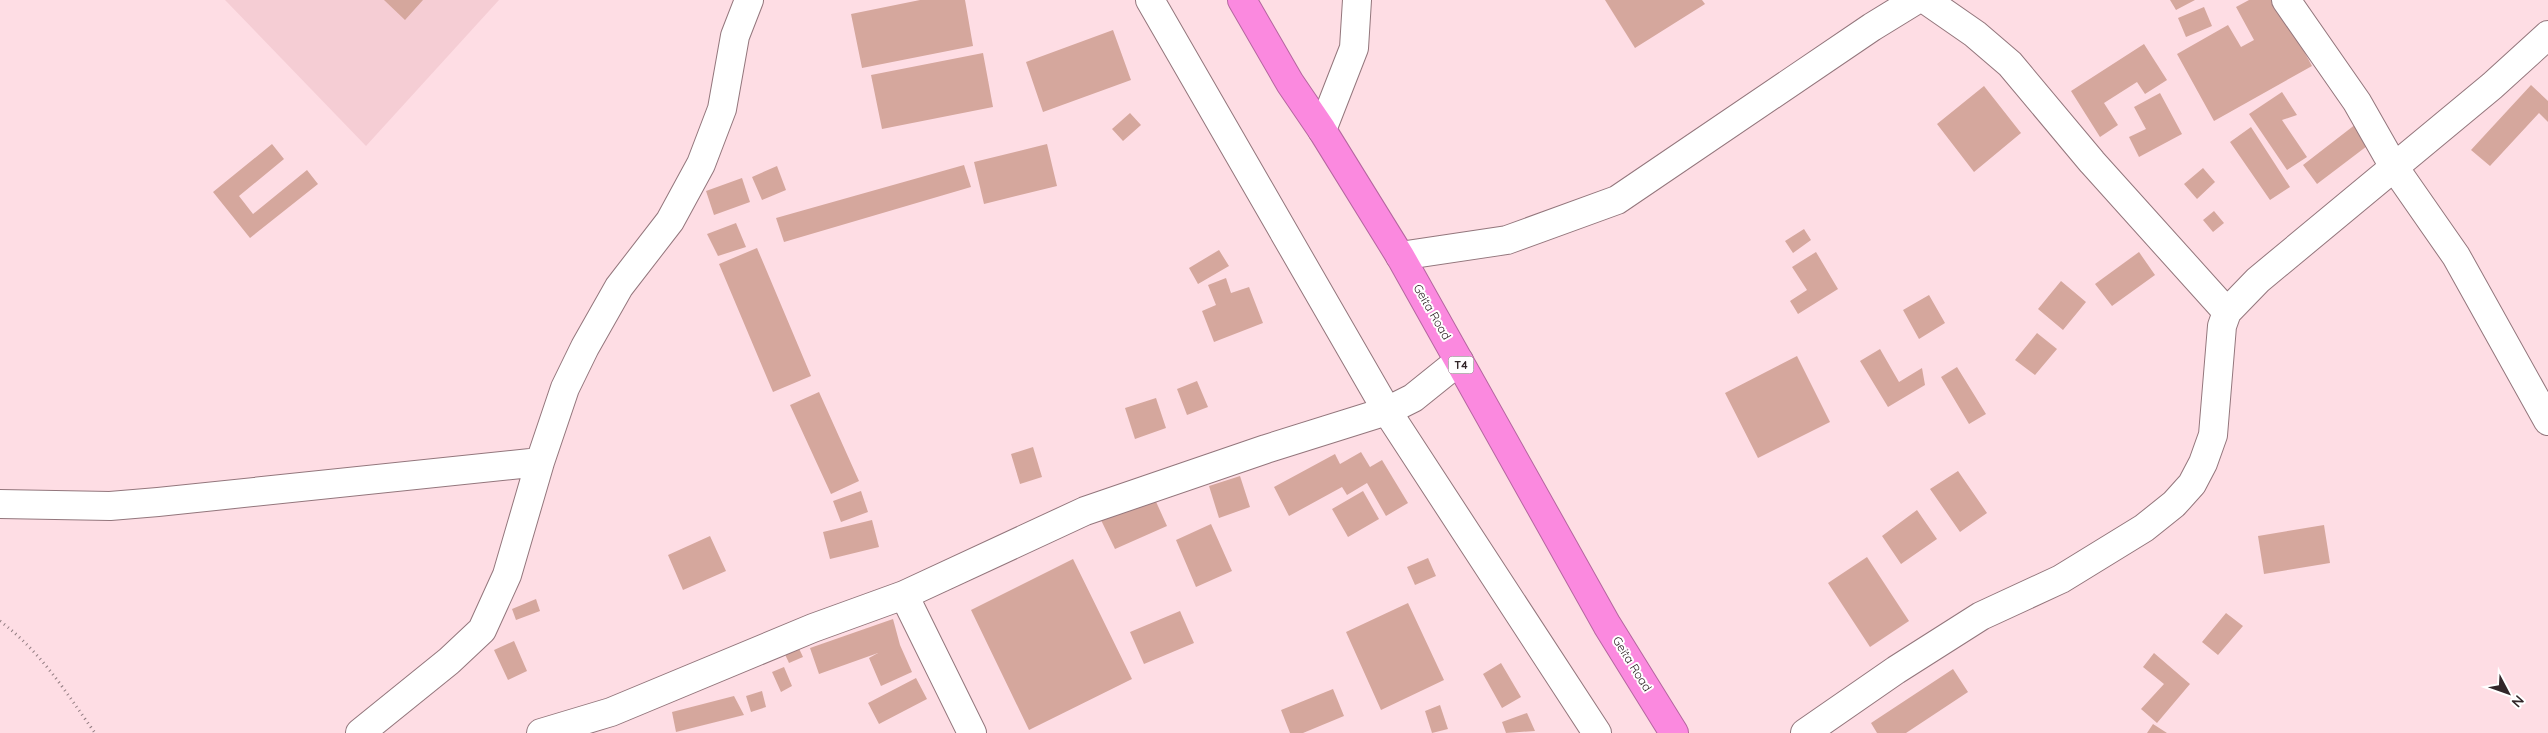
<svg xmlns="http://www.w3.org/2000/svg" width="2548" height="733" viewBox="0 0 2548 733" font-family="Quicksand,sans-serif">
	<rect width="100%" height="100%" fill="#fedde4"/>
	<path fill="#f5cdd4" d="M 225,0 L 499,0 L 366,146 Z"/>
	<path fill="#d5a79d" d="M 384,0 L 423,0 L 405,20 Z
		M 920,0 L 965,0 L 973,46 L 862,68 L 851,14 Z
		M 1605,0 L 1702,0 L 1705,4 L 1635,48 Z
		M 2170,0 L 2195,0 L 2176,10 Z
		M 2249,0 L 2276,0 L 2312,66 L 2214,121 L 2177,54 L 2228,25 L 2241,47 L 2254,40 L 2236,7 Z
		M 2204,7 L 2212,26 L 2186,37 L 2178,18 Z
		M 1113,30 L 1131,80 L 1043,112 L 1026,62 Z
		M 2144,44 L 2167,80 L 2145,94 L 2137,82 L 2104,103 L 2118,125 L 2100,137 L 2071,91 Z
		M 983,53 L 993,107 L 882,129 L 871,75 Z
		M 2531,85 L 2548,101 L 2548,122 L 2539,113 L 2490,166 L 2471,150 Z
		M 1984,86 L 2021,133 L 1974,172 L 1937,124 Z
		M 2282,92 L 2297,115 L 2282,120 L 2307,157 L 2287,170 L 2249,114 Z
		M 2160,93 L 2182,134 L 2139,157 L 2129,137 L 2146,129 L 2134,107 Z
		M 1130,113 L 1141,125 L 1123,141 L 1112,129 Z
		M 2356,124 L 2371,143 L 2317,184 L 2303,165 Z
		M 2251,127 L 2290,187 L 2270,200 L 2230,142 Z
		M 272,144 L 284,159 L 239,196 L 253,214 L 307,170 L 318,184 L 250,238 L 213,192 Z
		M 1047,144 L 1057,186 L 984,204 L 974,162 Z
		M 964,165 L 971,187 L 784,242 L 776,218 Z
		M 777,166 L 786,190 L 762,200 L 752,177 Z
		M 2203,168 L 2215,182 L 2197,199 L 2184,184 Z
		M 742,178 L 750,202 L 714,215 L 706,191 Z
		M 2214,211 L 2224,223 L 2213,232 L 2203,220 Z
		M 736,223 L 746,247 L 718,256 L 707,234 Z
		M 1804,229 L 1811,240 L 1793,253 L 1785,241 Z
		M 757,248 L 811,376 L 773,392 L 719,264 Z
		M 1219,250 L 1229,266 L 1198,284 L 1189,268 Z
		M 1816,252 L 1838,289 L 1798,314 L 1790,301 L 1807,290 L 1792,267 Z
		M 2139,252 L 2155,275 L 2112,306 L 2095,284 Z
		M 1226,278 L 1231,293 L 1249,287 L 1263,323 L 1214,342 L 1202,311 L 1216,305 L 1208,285 Z
		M 2061,281 L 2086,302 L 2063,330 L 2038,309 Z
		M 1929,295 L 1945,323 L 1919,339 L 1903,310 Z
		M 2037,333 L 2057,349 L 2035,375 L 2015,360 Z
		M 1880,349 L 1899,382 L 1922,368 L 1925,385 L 1888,407 L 1860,361 Z
		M 1797,356 L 1830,422 L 1758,458 L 1725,393 Z
		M 1957,367 L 1986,414 L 1969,424 L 1941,377 Z
		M 1197,381 L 1208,407 L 1187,415 L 1177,389 Z
		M 819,392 L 859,481 L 831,494 L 790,405 Z
		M 1156,398 L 1166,428 L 1135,439 L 1125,408 Z
		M 1033,447 L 1042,477 L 1020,484 L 1011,454 Z
		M 1361,452 L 1370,467 L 1382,460 L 1408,503 L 1386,516 L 1367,483 L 1347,495 L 1342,487 L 1289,516 L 1274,487 L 1335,454 L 1340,464 Z
		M 1958,471 L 1987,513 L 1960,532 L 1930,489 Z
		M 1240,476 L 1250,507 L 1219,518 L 1209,486 Z
		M 861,491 L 868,512 L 841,522 L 833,501 Z
		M 1363,491 L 1379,519 L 1348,537 L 1332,509 Z
		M 1153,495 L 1167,526 L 1115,549 L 1100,518 Z
		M 1917,510 L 1937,539 L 1901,564 L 1882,536 Z
		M 872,520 L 879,547 L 830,559 L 823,532 Z
		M 1211,524 L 1232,571 L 1196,587 L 1176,540 Z
		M 2324,525 L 2330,563 L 2264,574 L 2258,536 Z
		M 710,536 L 726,571 L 683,590 L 668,555 Z
		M 1867,557 L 1909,621 L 1870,647 L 1828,583 Z
		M 1428,558 L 1436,576 L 1415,585 L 1407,567 Z
		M 1073,559 L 1132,679 L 1029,730 L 971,610 Z
		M 536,599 L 540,611 L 516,620 L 512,609 Z
		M 1408,603 L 1444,680 L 1381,710 L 1346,632 Z
		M 1180,611 L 1194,643 L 1144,664 L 1130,632 Z
		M 2226,613 L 2243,626 L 2218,655 L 2202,642 Z
		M 893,619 L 900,645 L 912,672 L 881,686 L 869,658 L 878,653 L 819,674 L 810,648 Z
		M 514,641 L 527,671 L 508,680 L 494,650 Z
		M 796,642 L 803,657 L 789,663 L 782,648 Z
		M 2154,653 L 2190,684 L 2157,723 L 2141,709 L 2164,684 L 2143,667 Z
		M 1501,663 L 1521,697 L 1502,708 L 1483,674 Z
		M 784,667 L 792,686 L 781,692 L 772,672 Z
		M 1953,669 L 1968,692 L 1906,733 L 1877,733 L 1871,723 Z
		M 916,678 L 927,699 L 879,724 L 868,703 Z
		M 1333,689 L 1344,716 L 1303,733 L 1290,733 L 1281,710 Z
		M 762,691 L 766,707 L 751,712 L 746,696 Z
		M 734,696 L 744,715 L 676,732 L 672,712 Z
		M 1440,705 L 1448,729 L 1432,733 L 1425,711 Z
		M 1527,713 L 1535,731 L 1506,733 L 1502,722 Z
		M 2153,724 L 2167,733 L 2147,733 Z"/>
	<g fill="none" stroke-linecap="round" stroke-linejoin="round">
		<g stroke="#93767c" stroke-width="30">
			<path id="minor" d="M 1150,0 L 1387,411 L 1597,733
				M 1926,0 L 1975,34 L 2010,64 L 2092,162 L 2227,312
				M 2286,0 L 2357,102 L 2394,167 L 2456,256 L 2548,421
				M 1322,130 L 1354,48 L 1357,0
				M 1400,256 L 1507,240 L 1617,200 L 1872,27 L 1916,0
				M 0,504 L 110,506 L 158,502 L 540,462
				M 904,595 L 972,733
				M 360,733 L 449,661 L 482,630 L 507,575 L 540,462 L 565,388 L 585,347 L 619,287 L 670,221 L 701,164 L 722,109 L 735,36 L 749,0
				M 541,733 L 611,712 L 813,628 L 904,595 L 1085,511 L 1266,449 L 1387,411 L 1413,398 L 1459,361
				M 1805,733 L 1896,670 L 1981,616 L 2061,579 L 2144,528 L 2174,504 L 2192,484 L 2203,463 L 2213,435 L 2222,326 L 2227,312 L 2258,280 L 2492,86 L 2548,35"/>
		</g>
		<g stroke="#b5669f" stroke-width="30">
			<path id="highway" d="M 1242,0 L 1290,83 L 1322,130 L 1400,256 L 1607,625 L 1674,733"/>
		</g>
		<path stroke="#927c81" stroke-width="3" stroke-dasharray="1 4" stroke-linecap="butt" d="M 0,621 C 42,653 65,691 95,733"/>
		<use href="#minor" stroke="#fff" stroke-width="28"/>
		<use href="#highway" stroke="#fb89df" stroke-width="28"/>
	</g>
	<g text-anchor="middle" stroke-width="4" stroke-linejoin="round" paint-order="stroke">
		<rect fill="#fff" stroke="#706769" stroke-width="1" x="1448.5" y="356.5" width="25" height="17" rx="4"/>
		<g font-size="11" font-weight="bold" fill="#322629">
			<text x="1461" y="369">T4</text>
		</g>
		<g font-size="12" fill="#322629" stroke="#fff">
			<text transform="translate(1432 312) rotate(60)" y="4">Geita Road</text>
			<text transform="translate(1632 664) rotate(58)" y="4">Geita Road</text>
		</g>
	</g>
	<g transform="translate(2508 693) rotate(131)" stroke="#ffffff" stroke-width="4" paint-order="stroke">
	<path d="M0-4L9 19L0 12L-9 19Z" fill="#322629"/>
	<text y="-8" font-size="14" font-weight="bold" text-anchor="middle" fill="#322629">N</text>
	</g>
</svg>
